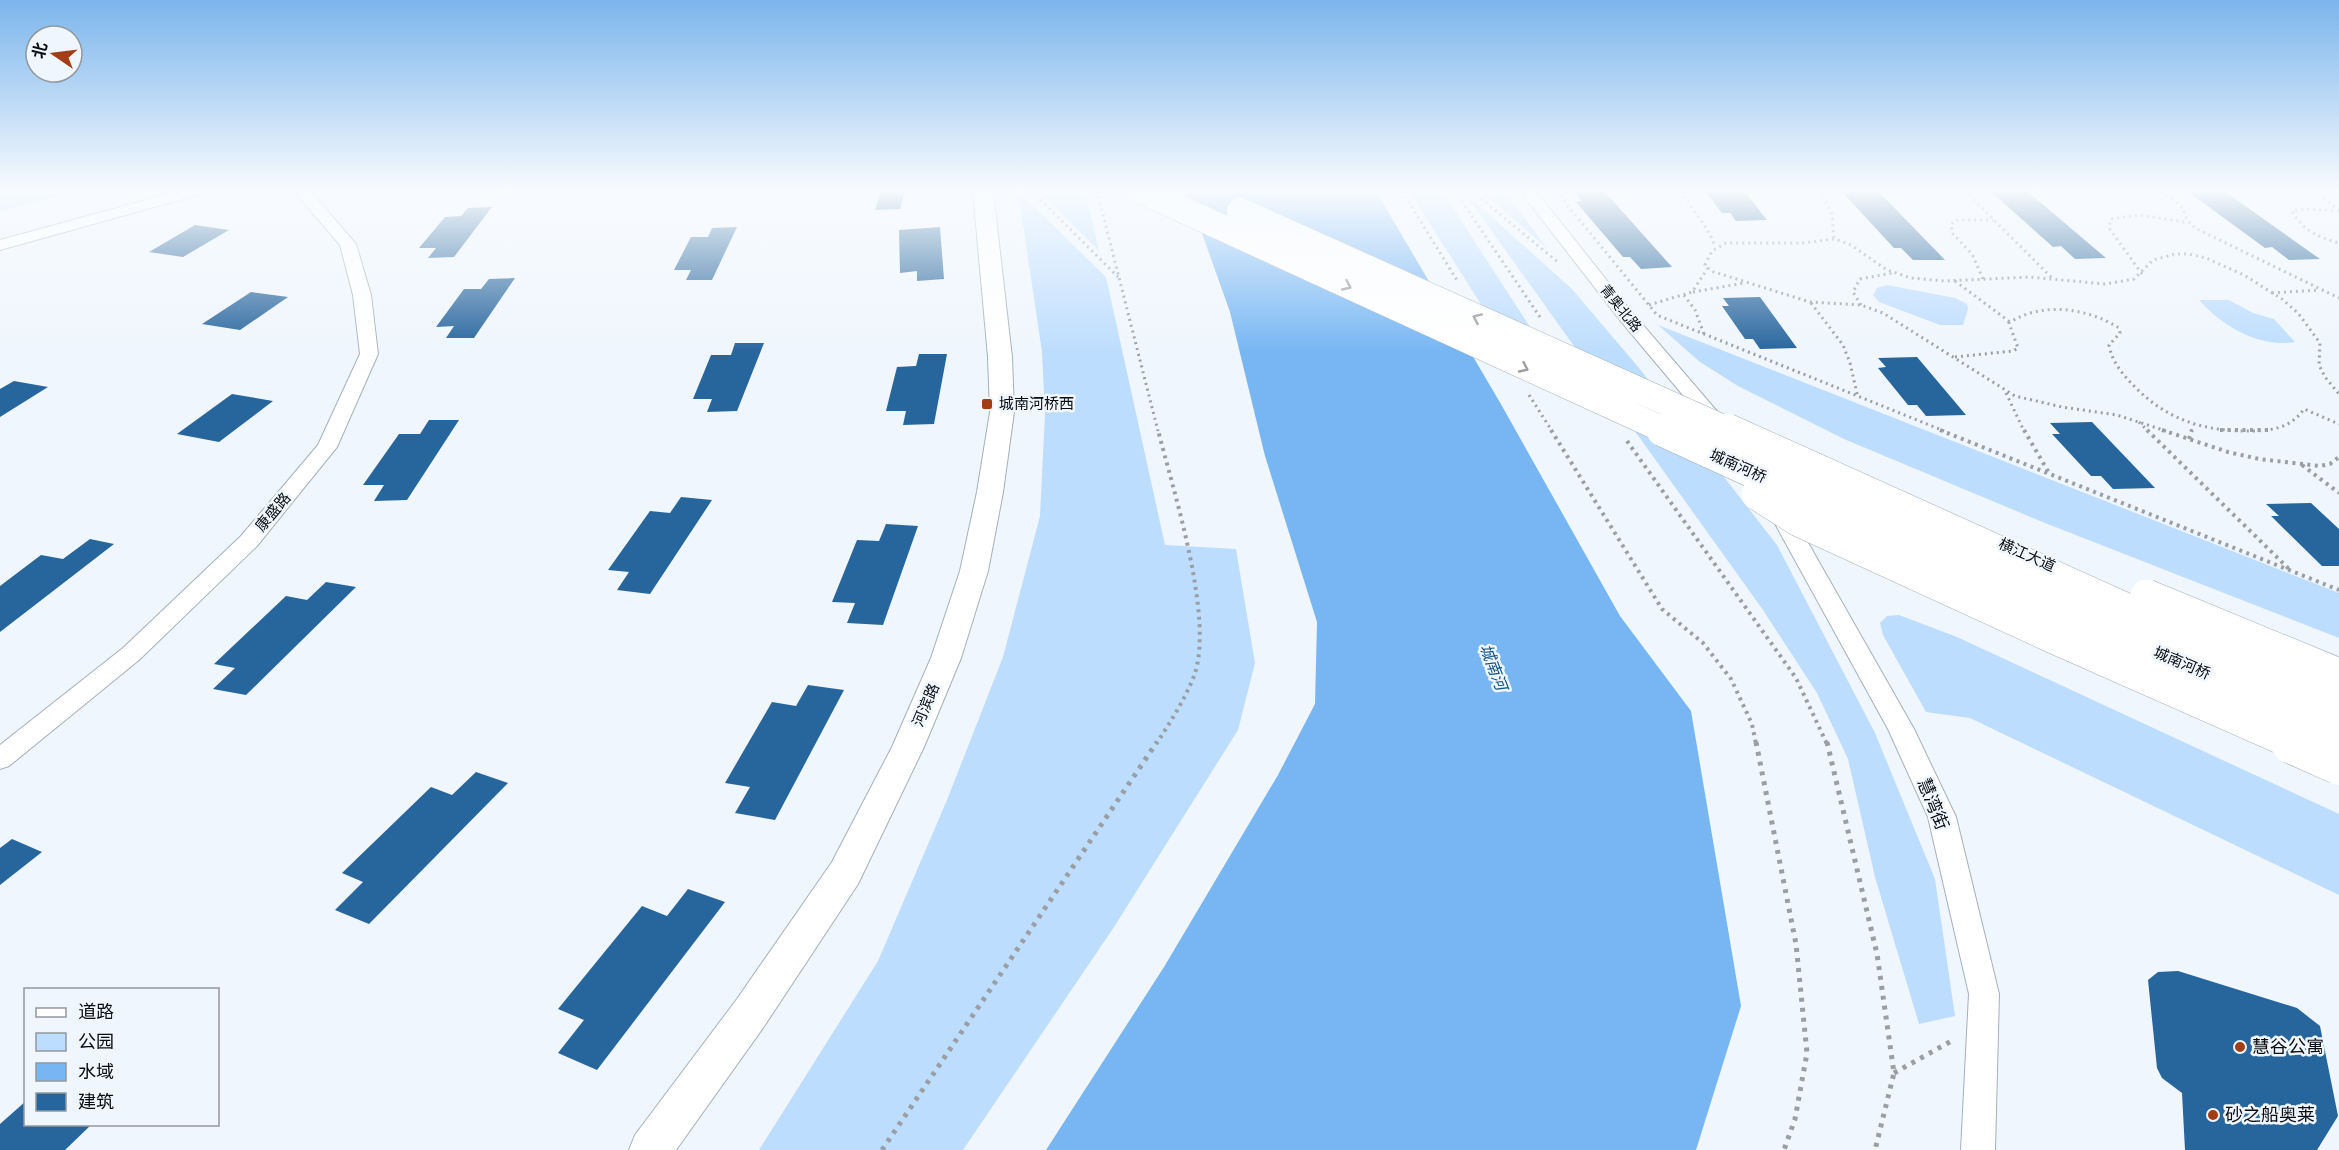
<svg xmlns="http://www.w3.org/2000/svg" width="2339" height="1150" viewBox="0 0 2339 1150" font-family="'Asap Condensed','Noto Sans SC',sans-serif">
	<rect width="100%" height="100%" fill="#eff6fd"/>
	<path fill="#bdddfe" d="M 0,191 L 80,191 L 0,211 Z
		M 1018,191 L 1106,277 L 1165,545 L 1236,549 L 1255,663 L 1238,730 L 1114,927 L 963,1150 L 759,1150 L 878,961 L 947,800 L 1003,657 L 1040,516 L 1045,414 L 1042,352 Z
		M 1039,191 L 1085,191 L 1099,251 Z
		M 1409,191 L 1442,191 L 1530,327 L 1484,309 Z
		M 1463,191 L 1572,289 L 1639,368 L 1777,545 L 1875,733 L 1935,879 L 1955,1016 L 1919,1024 L 1875,877 L 1848,759 L 1817,693 L 1763,610 Z
		M 1481,191 L 1504,191 L 1547,248 Z
		M 1887,285 L 1955,298 L 1967,304 L 1968,309 L 1963,325 L 1940,325 L 1879,302 L 1873,295 L 1877,288 Z
		M 2199,300 L 2229,300 L 2253,313 L 2274,319 L 2295,342 C 2259,348 2222,326 2199,300 Z
		M 1658,325 L 2339,593 L 2339,638 L 2045,523 L 1844,439 L 1738,386 L 1700,362 Z
		M 1899,615 L 1957,637 L 2339,814 L 2339,895 L 1970,718 L 1926,712 L 1883,635 L 1880,623 L 1887,616 Z"/>
	<path fill="#77b6f3" d="M 1187,191 L 1376,191 L 1502,406 L 1620,616 L 1691,711 L 1741,1006 L 1696,1150 L 1046,1150 L 1164,967 L 1278,775 L 1315,704 L 1317,622 L 1265,456 L 1230,312 Z"/>
	<path fill="#27659d" d="M 881,191 L 905,191 L 900,209 L 875,210 Z
		M 1573,191 L 1604,191 L 1672,267 L 1641,269 L 1630,257 L 1623,257 L 1576,202 L 1582,201 Z
		M 1705,191 L 1744,191 L 1767,220 L 1736,221 L 1730,213 L 1722,213 Z
		M 1847,191 L 1878,191 L 1945,260 L 1913,260 L 1901,248 L 1894,248 L 1843,193 L 1849,193 Z
		M 1990,191 L 2027,191 L 2106,258 L 2075,259 L 2061,246 L 2053,247 Z
		M 2187,191 L 2224,191 L 2320,259 L 2289,260 L 2272,247 L 2265,248 Z
		M 492,207 L 454,257 L 428,258 L 436,248 L 419,248 L 445,217 L 461,216 L 468,208 Z
		M 195,225 L 229,230 L 183,257 L 149,252 Z
		M 737,227 L 712,280 L 686,280 L 691,270 L 674,270 L 691,237 L 708,237 L 712,228 Z
		M 940,227 L 944,279 L 917,281 L 917,271 L 900,273 L 899,230 Z
		M 515,278 L 474,338 L 446,338 L 454,326 L 436,327 L 464,289 L 481,289 L 489,279 Z
		M 251,292 L 288,297 L 240,330 L 202,324 Z
		M 1760,297 L 1797,348 L 1760,349 L 1753,339 L 1745,339 L 1722,306 L 1729,306 L 1723,298 Z
		M 735,343 L 764,343 L 737,411 L 707,412 L 712,399 L 693,399 L 711,355 L 731,355 Z
		M 919,354 L 947,354 L 934,424 L 903,425 L 906,411 L 886,411 L 897,367 L 916,366 Z
		M 1917,357 L 1966,415 L 1926,416 L 1917,405 L 1908,405 L 1878,368 L 1886,367 L 1878,358 Z
		M 14,381 L 48,387 L 0,417 L 0,389 Z
		M 232,394 L 273,401 L 219,442 L 177,434 Z
		M 429,420 L 459,420 L 407,500 L 374,501 L 384,485 L 363,485 L 399,434 L 420,434 Z
		M 2092,422 L 2155,488 L 2113,489 L 2101,476 L 2091,476 L 2052,434 L 2060,434 L 2050,423 Z
		M 681,497 L 712,500 L 650,594 L 617,590 L 629,572 L 608,570 L 650,511 L 670,513 Z
		M 2311,503 L 2339,529 L 2339,566 L 2322,566 L 2271,516 L 2279,516 L 2266,504 Z
		M 886,524 L 918,526 L 883,625 L 847,623 L 855,603 L 832,602 L 857,540 L 879,541 Z
		M 90,539 L 114,544 L 0,632 L 0,586 L 41,555 L 63,559 Z
		M 326,582 L 356,587 L 246,695 L 213,689 L 235,668 L 214,664 L 286,596 L 307,600 Z
		M 808,685 L 844,690 L 775,820 L 735,813 L 750,787 L 725,783 L 772,702 L 796,706 Z
		M 476,772 L 508,783 L 369,924 L 335,910 L 363,882 L 342,873 L 431,787 L 452,795 Z
		M 12,839 L 42,852 L 0,885 L 0,848 Z
		M 688,889 L 725,902 L 597,1070 L 558,1053 L 584,1020 L 558,1009 L 642,906 L 667,916 Z
		M 2178,971 L 2297,1008 L 2320,1026 L 2338,1116 L 2317,1150 L 2185,1150 L 2182,1093 L 2162,1078 L 2157,1068 L 2148,980 L 2158,972 Z
		M 26,1101 L 26,1125 L 91,1125 L 65,1150 L 0,1150 L 0,1124 Z"/>
	<g fill="none" stroke-linecap="round" stroke-linejoin="round">
		<g stroke="#a5b0ba" stroke-width="2">
			<path id="minor" d="M 179,191 L 204,191 L 201,194 L 0,250 L 0,240 Z
				M 294,191 L 310,191 L 356,244 L 371,295 L 378,354 L 337,447 L 257,546 L 139,660 L 9,766 L 0,769 L 0,745 L 123,648 L 241,536 L 318,445 L 360,354 L 353,295 L 340,245 Z
				M 1520,191 L 1536,191 L 1631,311 L 1727,423 L 1730,427 L 1727,431 L 1713,431 L 1619,319 Z
				M 1779,504 L 1787,506 L 1790,511 L 1914,729 L 1956,817 L 1999,994 L 1995,1150 L 1961,1150 L 1969,994 L 1928,817 L 1888,729 L 1768,511 L 1771,506 Z"/>
		</g>
		<g stroke="#a5b0ba" stroke-width="2">
			<path id="tertiary" d="M 973,191 L 993,191 L 1012,357 L 1014,412 L 1003,492 L 988,571 L 961,658 L 924,747 L 858,884 L 765,1025 L 676,1150 L 629,1150 L 635,1135 L 737,999 L 832,862 L 892,747 L 931,658 L 960,571 L 977,492 L 990,412 L 988,357 Z"/>
		</g>
		<path stroke="#9a9fa5" stroke-width="3" stroke-dasharray="2 4" stroke-linecap="butt" d="M 1032,191 L 1118,277
			M 1097,191 L 1158,431
			M 1402,191 L 1458,282
			M 1455,191 L 1542,320
			M 1472,191 L 1559,263
			M 1556,191 L 1657,315 L 1944,431
			M 1681,191 L 1710,234 L 1715,246
			M 1820,191 L 1832,214 L 1834,239
			M 1965,191 L 2054,280
			M 2162,191 L 2183,208 L 2187,220 L 2195,228 L 2339,298
			M 2314,191 L 2339,210
			M 2339,211 L 2306,209 L 2292,211 C 2302,230 2320,238 2339,243
			M 2142,274 L 2109,228 L 2111,219 L 2140,215 L 2190,223
			M 1983,279 L 1972,254 L 1952,233 L 1951,224 L 1956,220 L 1993,220
			M 1955,281 L 2010,322
			M 1693,292 L 1744,283
			M 2272,293 L 2319,290
			M 1684,295 L 1695,310 L 1704,334
			M 1811,303 L 1843,345 L 1850,363 L 1858,398
			M 1649,305 L 1692,292 L 1708,268
			M 1861,305 L 1853,292 L 1860,279 L 1892,273
			M 1955,357 L 2013,351 L 2018,348 L 2009,323 C 2041,301 2088,308 2119,328 L 2120,333 L 2109,345 C 2112,362 2123,375 2135,387 C 2166,419 2203,431 2247,431 C 2270,431 2290,429 2304,409 L 2339,424
			M 2006,393 L 2024,431
			M 1529,395 L 1552,431
			M 2139,422 L 2148,431
			M 2166,431 L 2117,415 L 2062,407 L 2015,396 L 1883,313 L 1861,305 L 1810,302 L 1711,271 L 1705,265 L 1712,251 L 1726,243 L 1803,243 L 1835,239 L 1851,245 L 1887,270 L 1911,278 L 1945,281 L 2030,277 L 2105,284 L 2134,279 L 2153,260 L 2175,254 L 2189,254 L 2206,258 L 2244,275 L 2282,299 L 2298,313 L 2320,343 L 2319,365 L 2325,377 L 2339,394
			M 2191,431 L 2193,425"/>
		<path stroke="#9a9fa5" stroke-width="4" stroke-dasharray="3 4.5" stroke-linecap="butt" d="M 1551,430 L 1662,609 L 1703,643 L 1731,679 L 1752,724 L 1756,744
			M 1940,430 L 2339,590
			M 2024,430 L 2049,473
			M 2147,430 L 2290,570
			M 2162,430 L 2228,452 L 2259,459 L 2320,466 L 2330,464 L 2339,457
			M 2220,430 L 2269,430
			M 2189,439 L 2192,430
			M 1627,441 L 1796,678 L 1827,744
			M 2302,465 L 2339,493
			M 1156,744 C 1170,723 1185,699 1194,676 C 1215,619 1173,490 1158,430"/>
		<path stroke="#9a9fa5" stroke-width="5" stroke-dasharray="4 6" stroke-linecap="butt" d="M 1756,742 L 1796,944 L 1807,1053 L 1795,1119 L 1784,1150
			M 1827,742 L 1877,954 L 1894,1073 L 1875,1150
			M 1894,1073 L 1955,1039
			M 882,1150 L 1157,742"/>
		<use href="#minor" fill="#fff" fill-rule="evenodd"/>
		<use href="#tertiary" fill="#fff" fill-rule="evenodd"/>
		<g stroke="#a5b0ba" stroke-width="27" stroke-linecap="butt">
			<path id="trunk-bridge-far2" d="M 1142,191 L 1666,431
				M 1240,211 L 1730,431"/>
		</g>
		<g stroke="#a5b0ba" stroke-width="34" stroke-linecap="butt">
			<path id="trunk-bridge-far1" d="M 1663,430 L 2003,586 L 2339,730
				M 1727,430 L 2211,648 L 2339,701
				M 1758,494 L 1799,520 L 2056,638 L 2296,744
				M 2147,596 L 2339,675"/>
		</g>
		<g stroke="#a5b0ba" stroke-width="44" stroke-linecap="butt">
			<path id="trunk-bridge" d="M 2292,742 L 2339,763"/>
		</g>
		<use href="#trunk-bridge-far2" stroke="#fff" stroke-width="26"/>
		<use href="#trunk-bridge-far1" stroke="#fff" stroke-width="33"/>
		<use href="#trunk-bridge" stroke="#fff" stroke-width="43"/>
	</g>
	<defs><path id="oneway-chevron" d="M-2-3.5L2.5 0L-2 3.5" fill="none" stroke-width="1.6" stroke-linecap="round" stroke-linejoin="round" transform="scale(1.5)"/></defs>
	<g stroke="#9d9e9f">
		<use href="#oneway-chevron" transform="translate(1347 286) rotate(25)"/>
		<use href="#oneway-chevron" transform="translate(1477 318) rotate(-156)"/>
		<use href="#oneway-chevron" transform="translate(1524 368) rotate(25)"/>
	</g>
	<linearGradient id="sky" x2="0" y2="1"><stop stop-color="#7bb5ec"/><stop offset="0.54" stop-color="#f8fbfe"/><stop offset="1" stop-color="#f8fbfe" stop-opacity="0"/></linearGradient>
	<rect width="2339" height="352" fill="url(#sky)"/>
	<g fill="#a33d16" stroke="#eff6fd" stroke-width="2">
		<rect x="981" y="398" width="12" height="12" rx="3"/>
		<circle cx="2240" cy="1047" r="6"/>
		<circle cx="2213" cy="1115" r="6"/>
	</g>
	<g text-anchor="middle" stroke-width="5" stroke-linejoin="round" paint-order="stroke">
		<g font-size="14" fill="#090c10" stroke="#eff6fd">
			<text transform="translate(1621 308) rotate(51)" y="5">青奥北路</text>
		</g>
		<g font-size="15" fill="#090c10" stroke="#eff6fd" text-anchor="start">
			<text x="999" y="409">城南河桥西</text>
		</g>
		<g font-size="15" fill="#090c10" stroke="#eff6fd">
			<text transform="translate(1738 466) rotate(24)" y="5">城南河桥</text>
			<text transform="translate(273 512) rotate(-50)" y="5">康盛路</text>
			<text transform="translate(2027 555) rotate(24)" y="5">横江大道</text>
			<text transform="translate(2182 663) rotate(23)" y="5">城南河桥</text>
			<text transform="translate(926 705) rotate(-67)" y="5">河滨路</text>
		</g>
		<g font-size="16" font-style="italic" fill="#0e538b" stroke="#eff6fd">
			<text transform="translate(1494 667) rotate(69)" y="6">城南河</text>
		</g>
		<g font-size="18" fill="#090c10" stroke="#eff6fd">
			<text transform="translate(1933 804) rotate(68)" y="6">慧湾街</text>
		</g>
		<g font-size="18" fill="#090c10" stroke="#eff6fd" text-anchor="start">
			<text x="2252" y="1053">慧谷公寓</text>
			<text x="2225" y="1121">砂之船奥莱</text>
		</g>
	</g>
	<rect x="24" y="988" width="195" height="138" fill="#eff6fd" stroke="#93989e" stroke-width="1.5"/>
	<rect x="36" y="1008" width="30" height="9" fill="#ffffff" stroke="#93989e" stroke-width="1.5"/>
	<text x="78" y="1018" font-size="18" fill="#090c10">道路</text>
	<rect x="36" y="1033" width="30" height="18" fill="#bdddfe" stroke="#93989e" stroke-width="1.5"/>
	<text x="78" y="1048" font-size="18" fill="#090c10">公园</text>
	<rect x="36" y="1063" width="30" height="18" fill="#77b6f3" stroke="#93989e" stroke-width="1.5"/>
	<text x="78" y="1078" font-size="18" fill="#090c10">水域</text>
	<rect x="36" y="1093" width="30" height="18" fill="#27659d" stroke="#93989e" stroke-width="1.5"/>
	<text x="78" y="1108" font-size="18" fill="#090c10">建筑</text>
	<g transform="translate(54 54) rotate(284)"><circle r="28" fill="#eff6fd" stroke="#93989e" stroke-width="1.5"/>
	<path d="M0-4.5L10 22L0 15L-10 22Z" fill="#a33d16"/>
	<text y="-9" font-size="16" font-weight="bold" text-anchor="middle" fill="#090c10">北</text>
	</g>
</svg>
